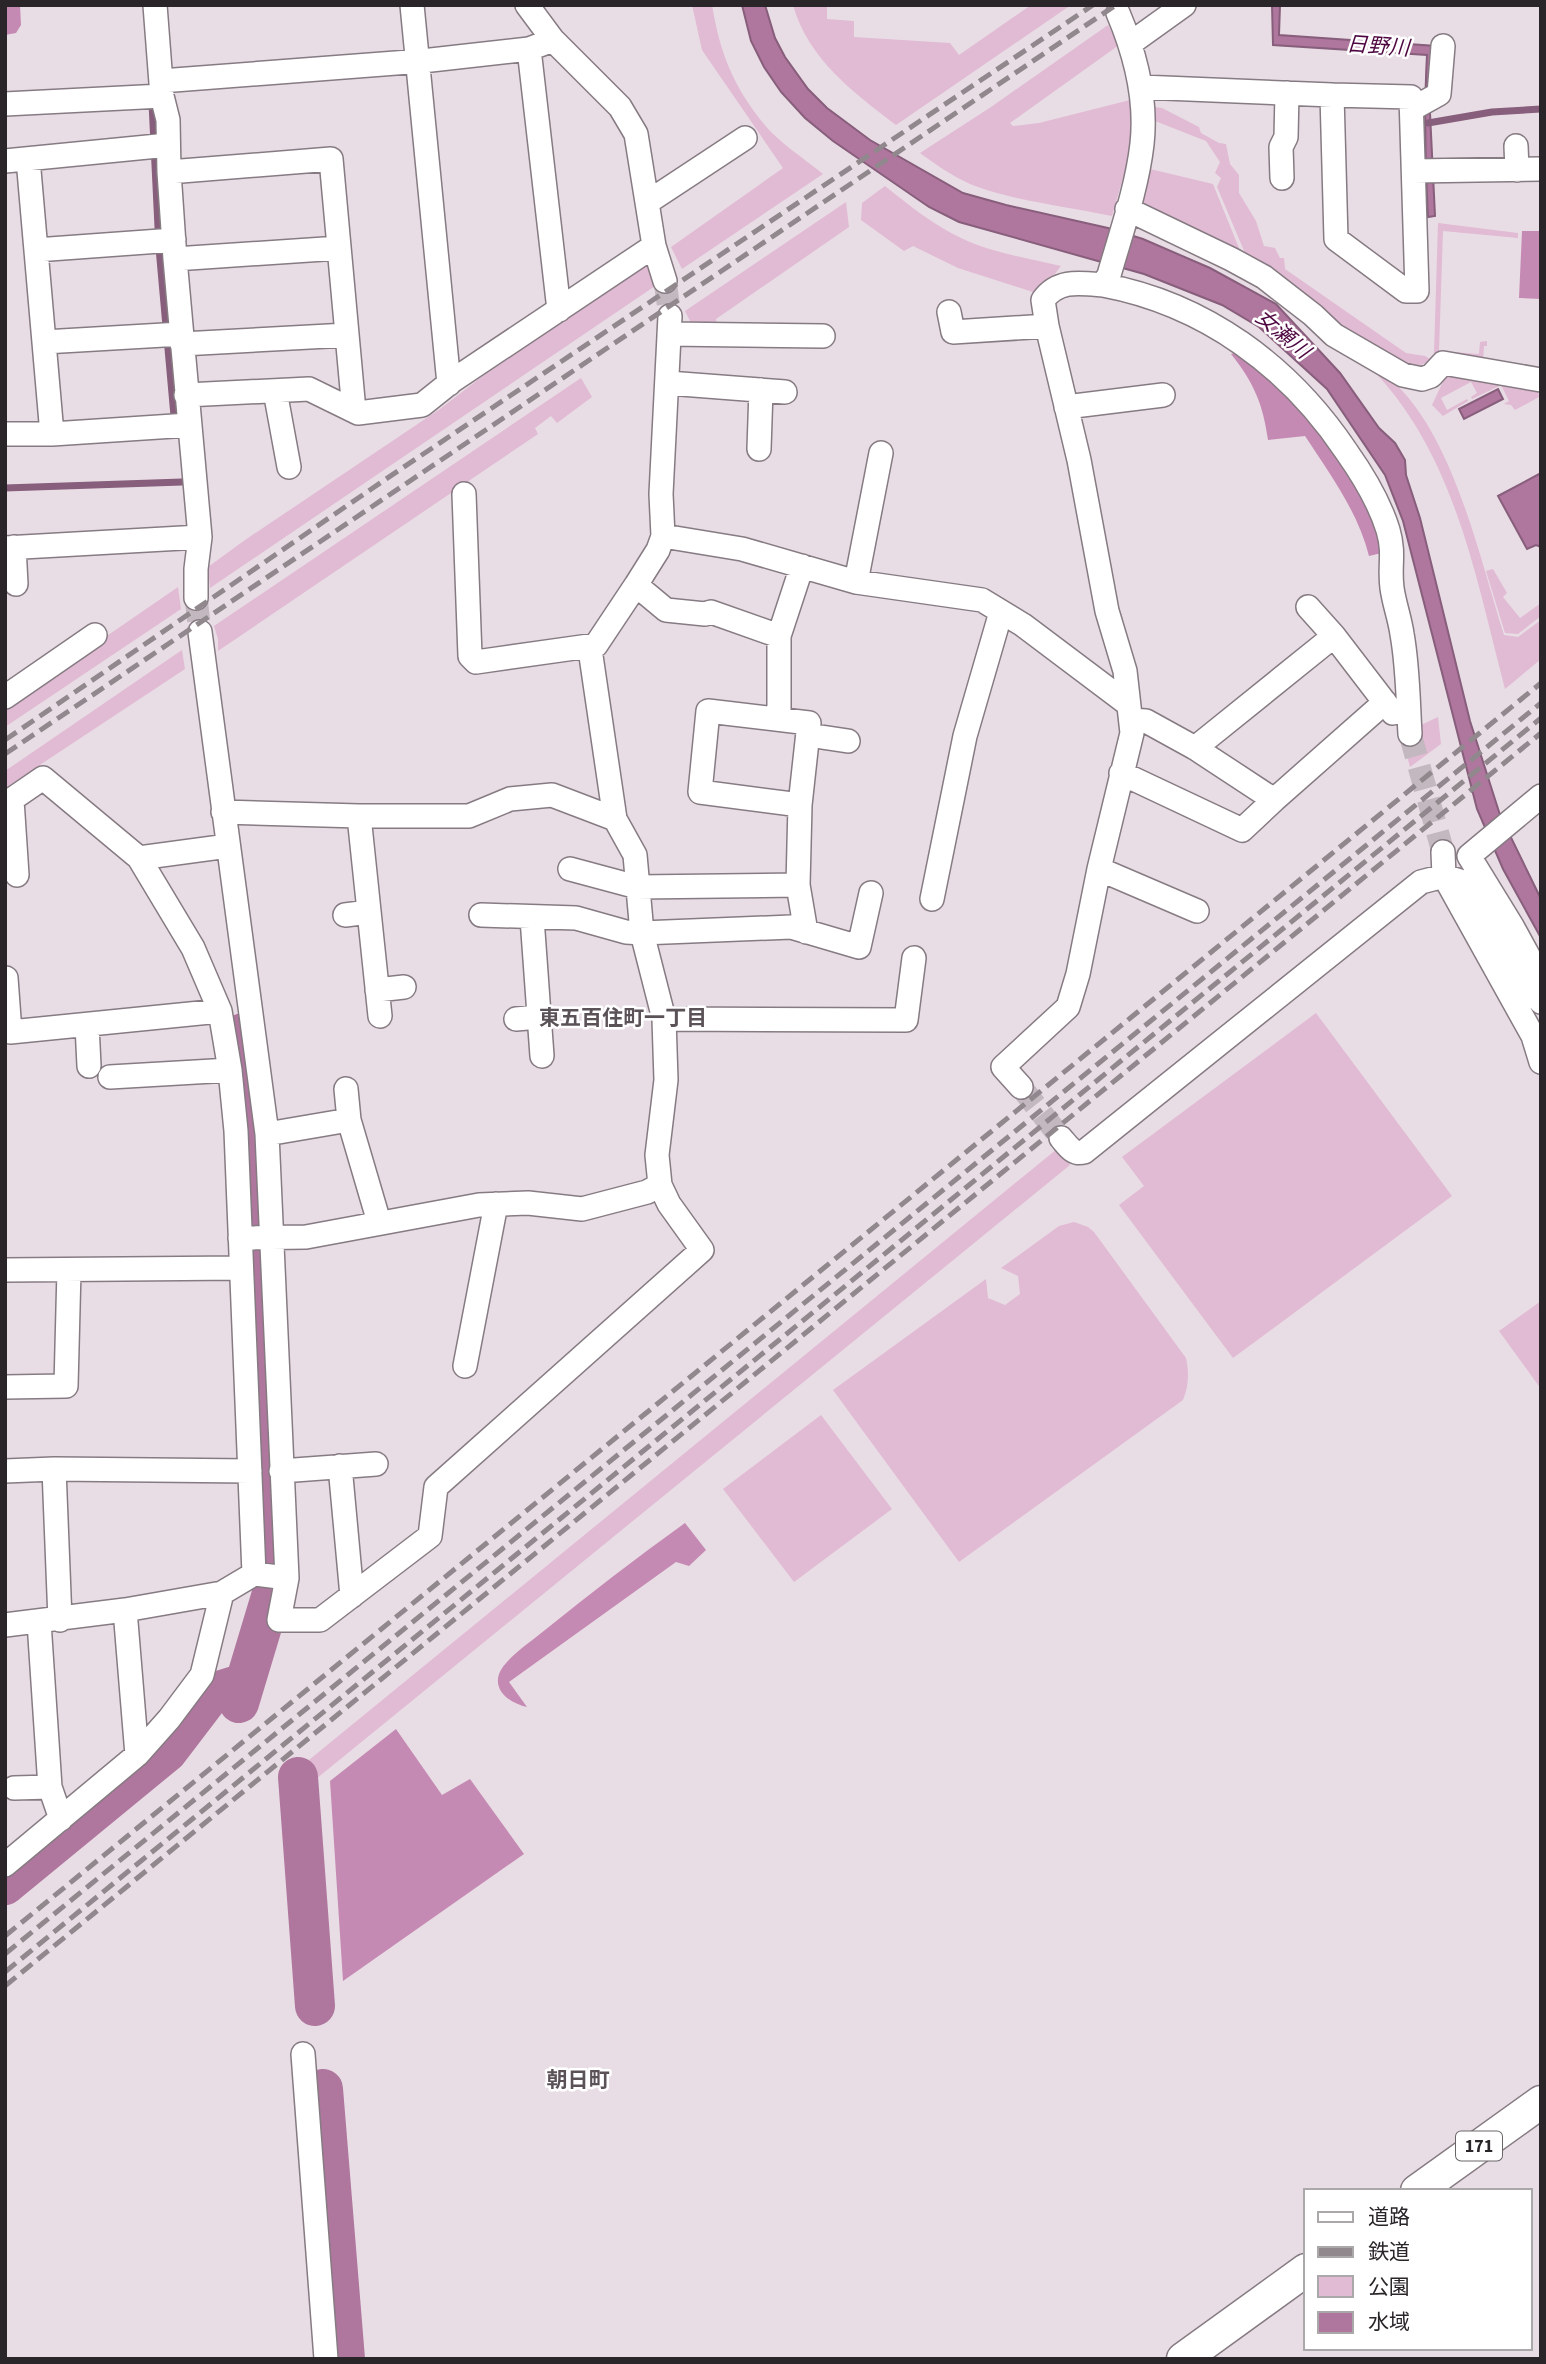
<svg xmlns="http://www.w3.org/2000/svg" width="1546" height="2364" viewBox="0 0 1546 2364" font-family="'Source Sans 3','Noto Sans JP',sans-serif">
	<rect width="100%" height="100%" fill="#e9dde5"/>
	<path fill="#e1bad4" d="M 692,5 L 712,5 C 720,53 733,86 764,124 C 778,142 805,159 823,174 L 682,269 L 671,247 L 783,168 L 702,50 Z
		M 793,5 L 827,5 L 827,19 L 854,21 L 854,37 L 950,43 L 959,55 L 1031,5 L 1071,5 L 896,125 C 854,93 808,59 793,5 Z
		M 1108,25 L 1119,45 L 1010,123 L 1013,126 L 1039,123 L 1130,100 L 1133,131 L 1132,146 L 1112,216 C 1070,207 1009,200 970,184 C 952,176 935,164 920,153 L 991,107 Z
		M 1154,107 L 1162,108 L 1199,127 L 1201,133 L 1219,143 L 1226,144 L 1230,164 L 1239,175 L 1239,193 L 1256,221 L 1264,246 L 1275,248 L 1280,258 L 1284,258 L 1285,269 L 1406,353 L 1425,356 L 1430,359 L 1424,364 L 1411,367 L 1339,326 L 1282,277 L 1245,253 L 1217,187 L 1221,178 L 1215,173 L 1220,162 L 1206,141 L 1155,121 Z
		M 1150,169 L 1213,184 L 1241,253 L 1140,207 Z
		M 885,186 C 909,205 933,225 961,238 C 992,253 1028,258 1061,266 L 1039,294 L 958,268 L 913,246 L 904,251 L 861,220 L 862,203 Z
		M 846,202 L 849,227 L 716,319 L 717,327 L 694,329 L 685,311 Z
		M 1438,223 L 1518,233 L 1518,238 L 1443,231 L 1439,351 L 1479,354 L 1480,342 L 1487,341 L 1487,346 L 1484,346 L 1483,362 L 1434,353 Z
		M 646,266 L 658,284 L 210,588 L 208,567 L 245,540 L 440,409 L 484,375 Z
		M 1369,366 C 1377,371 1385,375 1392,381 C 1453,434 1480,559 1504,635 L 1518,637 L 1541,620 L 1541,659 L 1505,689 C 1475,575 1455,453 1369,366 Z
		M 1447,373 L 1538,390 L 1539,397 L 1515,410 L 1511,405 L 1504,404 L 1509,401 L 1501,385 L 1472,399 L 1471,397 L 1477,393 L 1471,382 L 1441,398 L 1447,410 L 1467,399 L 1468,401 L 1443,416 L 1432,405 Z
		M 581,378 L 592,397 L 557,423 L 551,416 L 535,428 L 538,434 L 218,651 L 218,639 L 214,626 Z
		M 1493,569 L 1507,593 L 1503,597 L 1520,618 L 1541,603 L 1541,616 L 1518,634 L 1505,633 L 1486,571 Z
		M 178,587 L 181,609 L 5,727 L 5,706 Z
		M 182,650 L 185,669 L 5,788 L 5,771 Z
		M 1438,717 L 1441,744 L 1410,767 L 1403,742 L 1423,724 Z
		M 1316,1013 L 1452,1196 L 1233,1358 L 1119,1205 L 1144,1186 L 1122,1157 Z
		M 1057,1149 L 1070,1165 L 316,1779 L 304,1764 Z
		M 1074,1222 L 1088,1227 L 1094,1232 L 1186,1358 C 1189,1373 1189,1386 1183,1400 L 959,1562 L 833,1390 L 986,1279 L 988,1298 L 1005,1305 L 1020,1294 L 1018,1276 L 1001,1268 L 1059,1226 Z
		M 1541,1301 L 1541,1389 L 1499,1331 Z
		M 821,1415 L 892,1509 L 794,1582 L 723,1489 Z"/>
	<path fill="#c58ab3" d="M 5,5 L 20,5 L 21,25 L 16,33 L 5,35 Z
		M 1522,231 L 1541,231 L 1541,299 L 1519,298 Z
		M 1238,352 L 1282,387 L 1309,416 L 1358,486 L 1386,552 L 1369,556 C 1358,512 1330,474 1305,436 L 1268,440 C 1263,404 1254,383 1231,354 Z
		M 685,1523 L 706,1550 L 689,1566 L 676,1562 L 509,1682 L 527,1707 C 512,1704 493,1692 499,1674 C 504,1659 532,1641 545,1630 C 591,1593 637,1557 685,1523 Z
		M 396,1729 L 442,1795 L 470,1779 L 524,1854 L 343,1981 L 330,1781 Z"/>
	<path fill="#af769e" stroke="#875e7b" stroke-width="2" d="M 742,5 L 765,5 L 775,38 L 785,57 L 808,89 L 827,108 L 870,140 L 963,193 L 1006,205 L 1108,228 L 1143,239 L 1210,268 L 1276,304 L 1340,373 L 1379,428 L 1395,443 L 1405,460 L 1406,475 L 1420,518 L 1470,721 L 1500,815 L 1541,899 L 1541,938 L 1503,869 L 1477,809 L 1403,521 L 1385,475 L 1327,389 L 1259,327 L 1222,305 L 1144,274 L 959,222 L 929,207 L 833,141 L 805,118 L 781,92 L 764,67 L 751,41 Z
		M 1272,5 L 1280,5 L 1279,35 L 1436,46 L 1430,113 L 1435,216 L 1428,217 C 1425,162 1424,109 1427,55 L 1273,45 Z
		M 1498,389 L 1503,399 L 1464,419 L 1459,409 Z
		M 1541,473 L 1541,547 L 1536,545 L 1527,549 L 1498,496 Z"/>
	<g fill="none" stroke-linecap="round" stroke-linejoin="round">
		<path stroke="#875e7b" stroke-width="7" d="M 149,104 L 152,103 L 159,248 L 174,416
			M 1428,123 L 1492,112 L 1541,109
			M 5,488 L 182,482"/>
		<path stroke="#af769e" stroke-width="40" d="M 243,1033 L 254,1128 L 258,1225
			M 239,1703 L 273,1590 L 275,1566 L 260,1267
			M 298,1777 L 315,2006
			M 5,1885 L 167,1752 L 212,1693 L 244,1683
			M 323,2089 L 345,2359"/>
		<path stroke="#c3b8bf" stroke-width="23" stroke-dasharray="23 11" stroke-linecap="butt" d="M 665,281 L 670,316
			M 196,598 L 200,632
			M 1410,734 L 1443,852
			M 1021,1087 L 1061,1138"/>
		<g stroke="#867b82" stroke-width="26">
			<path id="minor" d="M 155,5 L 162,96 L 168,120 L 169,172 L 175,259 L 200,537 L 196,569 L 196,598
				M 412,5 L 449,384
				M 527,5 L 553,40 L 620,107 L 636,134 L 654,246
				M 1118,13 C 1135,53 1147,99 1142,144 C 1137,188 1121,233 1109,275 L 1103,285 C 1205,304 1289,366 1346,451 C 1363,475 1379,501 1388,530 C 1395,554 1389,566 1392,588 C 1394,603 1400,619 1402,634 C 1408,667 1408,701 1410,734
				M 1131,43 L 1184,5
				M 529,49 L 559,310
				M 161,81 L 422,61 L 529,49 L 553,40
				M 1141,87 L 1332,95
				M 1332,95 L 1411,97 L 1417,291 L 1406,291 L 1336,239 Z
				M 5,104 L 162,96
				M 1412,109 L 1439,94 L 1443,46
				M 1516,146 L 1517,170
				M 28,159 L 52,434
				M 5,161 L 168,145
				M 1414,171 L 1541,169
				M 169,172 L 331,159 L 354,411
				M 1282,178 L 1281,147 L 1286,137 L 1287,93
				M 648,202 L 745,138
				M 1127,209 L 1231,259 L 1264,277 L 1313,315 L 1334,335 L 1403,375 L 1422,379 L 1431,376 L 1443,363 L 1541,380
				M 36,250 L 174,240
				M 175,259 L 339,248
				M 949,312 L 953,332 L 1047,326
				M 669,334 L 823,336
				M 44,342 L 181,334
				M 182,344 L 347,335
				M 668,383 L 785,392
				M 275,391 L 289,467
				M 186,395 L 309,389 L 358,413 L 422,405 L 452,381 L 654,246 L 665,281
				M 1066,407 L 1163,395
				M 5,434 L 52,434 L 189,425
				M 759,449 L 761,390
				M 464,494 L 470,656 L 476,662 L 596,645 L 636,585 L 658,550 L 663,536 L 661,494 L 670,316
				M 663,536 L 742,549 L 856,582 L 982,600 L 1023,625 L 1128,704
				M 14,547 L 16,584
				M 5,548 L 200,537
				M 856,582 L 881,453
				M 636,585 L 666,610 L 705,614 L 711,612 L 779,636
				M 1308,607 L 1334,636
				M 200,632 L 267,1134 L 287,1578 L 279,1620 L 320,1620 L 430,1536 L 436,1487 L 702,1250 L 669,1204 L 660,1185
				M 5,697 L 95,635
				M 779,719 L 779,636 L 802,566
				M 1131,720 L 1146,721 L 1195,748 L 1274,800 L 1385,702
				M 808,735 L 848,741
				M 1195,748 L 1334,636 L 1393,713
				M 1121,773 L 1242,830 L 1274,800
				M 1541,796 L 1469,856 L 1512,926 L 1541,979
				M 12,800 L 17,875
				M 5,804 L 43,778 L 139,858 L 193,948 L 220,1011 L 230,1070 L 236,1131 L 254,1574
				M 800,805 L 700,792 L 708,711 L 809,723 L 800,805 L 798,885 L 806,932
				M 223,812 L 359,816 L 469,816 L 510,799 L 552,795 L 615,819
				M 359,816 L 380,1016
				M 1443,852 L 1444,876 L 1533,1036 L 1541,1062
				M 139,858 L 228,846
				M 570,869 L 637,887 L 798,885
				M 1099,869 L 1197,911
				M 1470,893 L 1532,992 L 1541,1002
				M 932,899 L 965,736 L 1001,612
				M 345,915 L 369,912
				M 481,915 L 576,918 L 626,932 L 642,933 L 791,927 L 859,947 L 871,893
				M 532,918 L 542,1056
				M 6,978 L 10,1032 L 220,1011
				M 377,990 L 404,987
				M 516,1019 L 539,1017
				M 664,1019 L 906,1020 L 914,958
				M 87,1025 L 89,1066
				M 110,1077 L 230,1070
				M 1021,1087 L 1003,1067 L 1068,1007 L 1078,974 L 1099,869 L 1132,733 L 1125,671 L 1107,611 L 1079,460 L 1047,326 L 1043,300 C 1058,279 1080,283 1103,285
				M 346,1089 L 349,1120 L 379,1222
				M 267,1134 L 349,1120
				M 1061,1138 C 1068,1146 1073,1155 1084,1152 L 1421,882 L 1444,876 L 1463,882
				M 240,1238 L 306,1237 L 479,1205 L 528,1203 L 582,1209 L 647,1192 L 660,1185 L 657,1155 L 666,1080 L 664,1019 L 642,933 L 635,855 L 615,819 L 591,656 L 586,648
				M 5,1270 L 241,1268
				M 465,1366 L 496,1204
				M 5,1387 L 66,1386 L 69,1270
				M 340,1466 L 352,1596
				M 54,1469 L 60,1620
				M 5,1471 L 54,1469 L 250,1471
				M 281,1471 L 376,1464
				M 125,1610 L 137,1755
				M 39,1622 L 50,1787 L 61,1819
				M 5,1625 L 125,1610 L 222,1593 L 254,1574 L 287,1578
				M 14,1788 L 50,1787
				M 5,1865 L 137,1755 L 169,1719 L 202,1675 L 222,1593
				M 303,2054 L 326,2359"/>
		</g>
		<g stroke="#867b82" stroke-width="35">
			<path id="highway" d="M 1417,2191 L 1541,2102
				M 1183,2359 L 1306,2270"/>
		</g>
		<use href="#minor" stroke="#fff" stroke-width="23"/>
		<use href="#highway" stroke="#fff" stroke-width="32"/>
		<path stroke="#90888d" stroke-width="5" stroke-dasharray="14 7" stroke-linecap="butt" d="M 5,740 L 383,481 L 1093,5
			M 5,754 L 1116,5
			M 5,1936 L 1541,683
			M 5,1954 L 1541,703
			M 5,1972 L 1541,718
			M 5,1986 L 1541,733"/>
	</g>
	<g text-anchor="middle" stroke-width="5" stroke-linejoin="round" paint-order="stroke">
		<rect fill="#fff" stroke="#6a6668" stroke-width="2" x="1456" y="2131.5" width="46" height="29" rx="5"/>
		<g font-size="18" font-weight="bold" fill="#2a2528">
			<text x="1479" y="2152">171</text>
		</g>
		<g font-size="21" font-style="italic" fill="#4e0640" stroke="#fff">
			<text transform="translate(1378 46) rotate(4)" y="7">日野川</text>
			<text transform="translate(1283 334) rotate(40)" y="7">女瀬川</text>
		</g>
		<g font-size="21" font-weight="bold" fill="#5b5258" stroke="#fff">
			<text x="623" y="1025">東五百住町一丁目</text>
			<text x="578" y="2087">朝日町</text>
		</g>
	</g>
	<rect width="1546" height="2364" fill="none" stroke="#2a2528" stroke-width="14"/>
	<rect x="1304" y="2189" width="228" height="161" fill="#ffffff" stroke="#aaa8a9" stroke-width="2"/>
	<rect x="1318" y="2212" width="35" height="10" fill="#ffffff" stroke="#aaa8a9" stroke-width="2"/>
	<text x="1368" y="2224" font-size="21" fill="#2a2528">道路</text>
	<rect x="1318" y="2247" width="35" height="10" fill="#90888d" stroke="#aaa8a9" stroke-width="2"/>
	<text x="1368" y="2259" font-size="21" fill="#2a2528">鉄道</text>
	<rect x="1318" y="2276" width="35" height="21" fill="#e1bad4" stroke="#aaa8a9" stroke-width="2"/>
	<text x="1368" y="2294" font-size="21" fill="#2a2528">公園</text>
	<rect x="1318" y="2312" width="35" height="21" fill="#af769e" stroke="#aaa8a9" stroke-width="2"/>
	<text x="1368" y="2329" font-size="21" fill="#2a2528">水域</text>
</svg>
